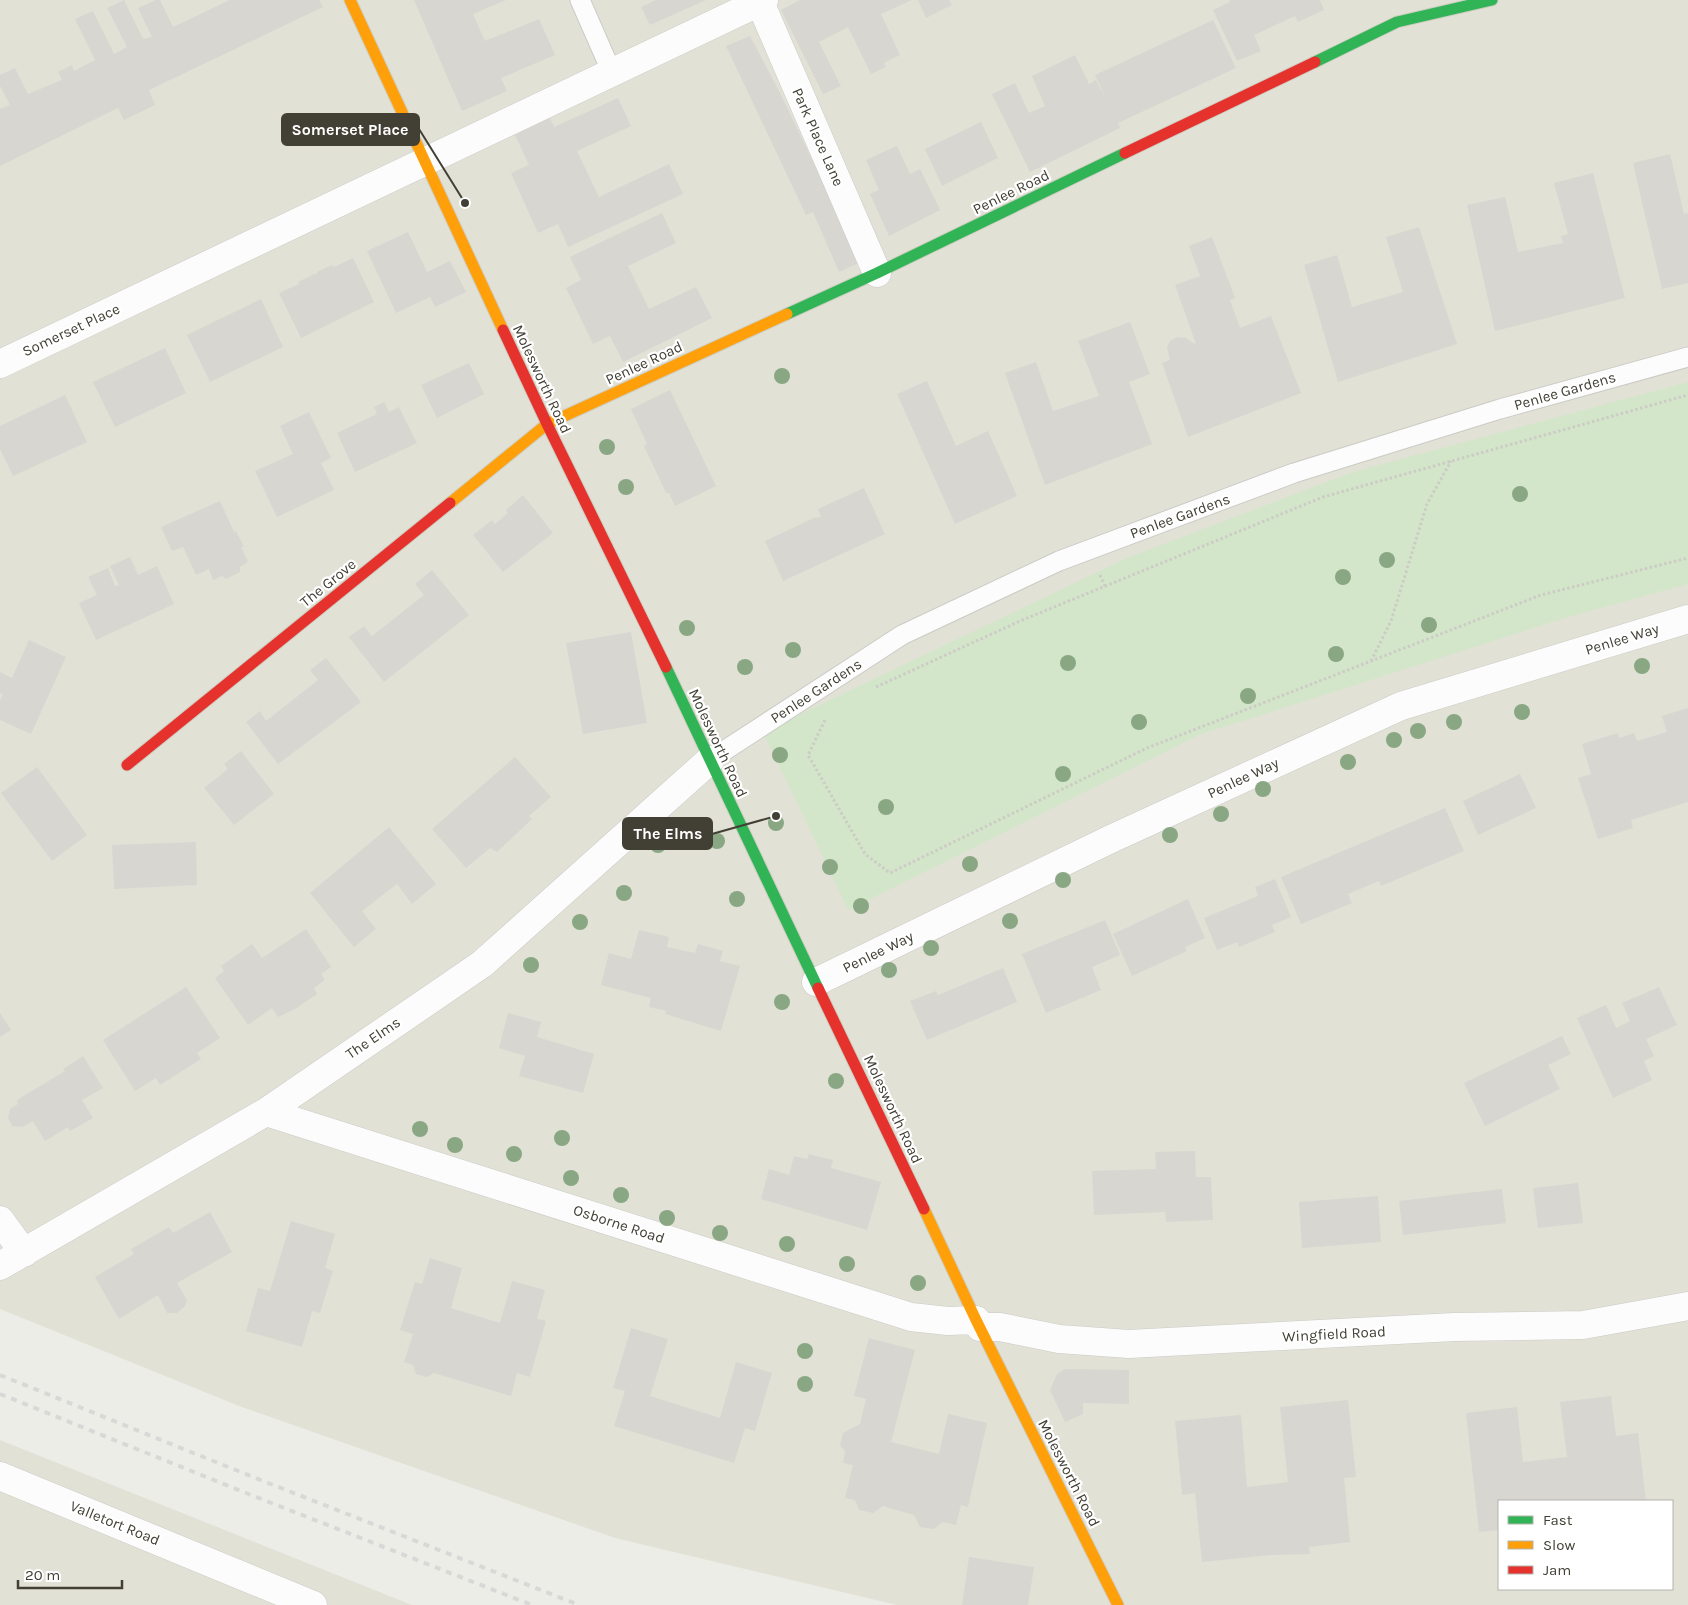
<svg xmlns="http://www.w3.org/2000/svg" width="1688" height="1605" viewBox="0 0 1688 1605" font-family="Karla,sans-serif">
	<rect width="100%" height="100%" fill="#edede8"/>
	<path fill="#e1e1d6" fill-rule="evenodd" d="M 0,0 L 1688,0 L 1688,1605 L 897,1605 L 615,1538 L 239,1406 L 0,1309 ZM 1499,1501 L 1672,1501 L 1672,1589 L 1499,1589 Z
		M 0,1440 L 412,1605 L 0,1605 Z"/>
	<path fill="#d4e6ca" d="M 1688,382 L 1688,584 L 1568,617 L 1199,735 L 848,910 L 763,732 L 1127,558 L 1353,472 Z"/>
	<path fill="#d7d6d1" d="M 124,0 L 143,39 L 152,37 L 138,8 L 156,0 L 160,0 L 173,27 L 230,0 L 319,0 L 323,7 L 149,90 L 155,105 L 124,120 L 118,108 L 0,166 L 0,109 L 10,105 L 0,86 L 0,75 L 15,68 L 28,94 L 62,80 L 58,72 L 72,65 L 74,71 L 95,60 L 75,19 L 93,11 L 114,54 L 127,47 L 107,8 Z
		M 414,0 L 506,0 L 473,14 L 485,41 L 539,19 L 555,55 L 501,78 L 507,91 L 462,111 Z
		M 656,0 L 706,0 L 650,25 L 641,7 Z
		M 800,0 L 912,0 L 881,14 L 900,55 L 884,63 L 886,67 L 871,74 L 848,27 L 819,42 L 841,86 L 823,94 L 781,10 Z
		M 918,0 L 949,0 L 952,5 L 926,18 Z
		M 1229,0 L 1320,0 L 1324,10 L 1298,22 L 1295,16 L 1254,35 L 1261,51 L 1237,61 L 1213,10 L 1230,2 Z
		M 1213,20 L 1236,68 L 1118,123 L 1120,128 L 1030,172 L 992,94 L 1015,83 L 1029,113 L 1045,106 L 1032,76 L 1075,55 L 1089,84 L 1096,80 L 1107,101 L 1095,75 Z
		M 750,36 L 779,91 L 833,203 L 859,263 L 839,272 L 813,212 L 806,215 L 726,46 Z
		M 618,98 L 631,126 L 577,151 L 599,197 L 669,164 L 683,194 L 568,247 L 558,224 L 538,233 L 511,173 L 529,165 L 515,135 L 550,118 L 554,127 Z
		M 981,122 L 998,158 L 942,186 L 925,149 Z
		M 897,146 L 910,174 L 920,169 L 940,210 L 889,236 L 870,194 L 879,190 L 866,160 Z
		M 1670,154 L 1684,214 L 1688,213 L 1688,283 L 1662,289 L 1633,163 Z
		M 1593,173 L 1625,298 L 1495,331 L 1467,205 L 1505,197 L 1518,252 L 1563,243 L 1561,236 L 1568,234 L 1554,183 Z
		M 662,213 L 676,243 L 628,266 L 649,309 L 696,287 L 712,318 L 623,362 L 610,336 L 593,344 L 566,288 L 581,280 L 570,257 Z
		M 1419,227 L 1457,344 L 1338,382 L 1304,265 L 1337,255 L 1352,307 L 1403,292 L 1386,237 Z
		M 408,232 L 427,272 L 450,261 L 466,292 L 435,307 L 430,297 L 396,313 L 367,251 Z
		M 1212,237 L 1235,298 L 1230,300 L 1240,328 L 1271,316 L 1301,393 L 1188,437 L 1162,363 L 1170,360 L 1167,348 L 1170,341 L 1177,337 L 1186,338 L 1193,343 L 1196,344 L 1175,285 L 1200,276 L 1189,246 Z
		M 353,258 L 374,302 L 301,338 L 279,293 L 299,284 L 298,282 L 314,274 L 317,274 L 317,272 L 332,265 L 334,267 Z
		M 261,299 L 283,347 L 210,382 L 187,335 Z
		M 1130,322 L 1150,374 L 1129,382 L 1152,444 L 1045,485 L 1005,373 L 1036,362 L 1053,411 L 1099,396 L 1078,341 Z
		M 165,348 L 186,393 L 115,427 L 93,382 Z
		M 469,363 L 484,394 L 437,418 L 421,385 Z
		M 927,381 L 956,446 L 988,431 L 1017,496 L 955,524 L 897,394 Z
		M 670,390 L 716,486 L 675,506 L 669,493 L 666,493 L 644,446 L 647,444 L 631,409 Z
		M 65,395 L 87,442 L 13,476 L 0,449 L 0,426 Z
		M 384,402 L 389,412 L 399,407 L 417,443 L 355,472 L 337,433 L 377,414 L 374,407 Z
		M 309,412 L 331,458 L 321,463 L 334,490 L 277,517 L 255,471 L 293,454 L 280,426 Z
		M 864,488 L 885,534 L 783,581 L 765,541 L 814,518 L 821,517 L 818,509 Z
		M 523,495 L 553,533 L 503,572 L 473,535 L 492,520 L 495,524 L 508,513 L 506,510 Z
		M 220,501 L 234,532 L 236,531 L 244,547 L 241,547 L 248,562 L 240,567 L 240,572 L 226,579 L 222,576 L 213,580 L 209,569 L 196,575 L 183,547 L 172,551 L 161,527 Z
		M 130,557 L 138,575 L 157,566 L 174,604 L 96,640 L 79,603 L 97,595 L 88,577 L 108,568 L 115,586 L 119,585 L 110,566 Z
		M 432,570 L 469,615 L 384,682 L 349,637 L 364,626 L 372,636 L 424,595 L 415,584 Z
		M 631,632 L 647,723 L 583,734 L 566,643 Z
		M 29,640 L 66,657 L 31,734 L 0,720 L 0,701 L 3,694 L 0,693 L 0,672 L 12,678 Z
		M 326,658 L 361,702 L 278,764 L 246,722 L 260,711 L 266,721 L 318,680 L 310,670 Z
		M 1688,708 L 1688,802 L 1631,820 L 1633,828 L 1598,839 L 1578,778 L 1591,774 L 1582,744 L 1618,733 L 1619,738 L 1634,733 L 1637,741 L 1667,732 L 1662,716 Z
		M 241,751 L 274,794 L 234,825 L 204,788 L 228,769 L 224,764 Z
		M 515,757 L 551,797 L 529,816 L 532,819 L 497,852 L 490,848 L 466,868 L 432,829 Z
		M 37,767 L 87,835 L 52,861 L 1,793 Z
		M 1520,774 L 1536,808 L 1478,835 L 1463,801 Z
		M 1445,808 L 1464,851 L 1381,886 L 1379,881 L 1348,894 L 1352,903 L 1301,924 L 1281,877 Z
		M 389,827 L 436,884 L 412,904 L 397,884 L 362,911 L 376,929 L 354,947 L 310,893 Z
		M 196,842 L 197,885 L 114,889 L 112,845 Z
		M 1275,879 L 1291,917 L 1272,925 L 1275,932 L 1239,947 L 1237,942 L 1217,950 L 1204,918 L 1258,896 L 1255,887 Z
		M 1188,899 L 1205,938 L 1185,947 L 1187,951 L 1132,976 L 1113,934 Z
		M 1105,920 L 1120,955 L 1092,967 L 1101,990 L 1046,1013 L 1022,954 Z
		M 306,929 L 331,967 L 321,974 L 325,980 L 314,988 L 317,994 L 295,1009 L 278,1017 L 272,1008 L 248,1025 L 215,978 L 224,971 L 221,966 L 252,944 L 262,958 Z
		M 639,930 L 669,937 L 667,947 L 695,953 L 698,944 L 723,951 L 720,961 L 740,966 L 721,1031 L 665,1014 L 667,1011 L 649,1007 L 651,998 L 601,985 L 609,953 L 631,959 Z
		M 1003,968 L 1017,1002 L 927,1040 L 910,1001 L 936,991 L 938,995 Z
		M 186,987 L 220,1038 L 197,1053 L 201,1059 L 160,1085 L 156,1078 L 135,1091 L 103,1040 Z
		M 1659,987 L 1677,1025 L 1646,1039 L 1654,1056 L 1644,1061 L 1652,1080 L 1613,1098 L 1577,1018 L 1606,1005 L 1616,1028 L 1630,1021 L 1622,1003 Z
		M 0,1013 L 11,1030 L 0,1037 Z
		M 508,1013 L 541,1022 L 537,1037 L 594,1054 L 583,1093 L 519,1076 L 525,1056 L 499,1048 Z
		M 1562,1036 L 1571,1054 L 1548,1065 L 1560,1089 L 1485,1126 L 1464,1083 Z
		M 83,1056 L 103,1088 L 82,1100 L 93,1118 L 70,1131 L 68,1127 L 45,1141 L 33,1121 L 23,1127 L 12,1126 L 8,1118 L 10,1109 L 18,1104 L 17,1100 L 65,1071 L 63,1069 Z
		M 1195,1151 L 1196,1177 L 1211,1177 L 1213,1220 L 1166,1222 L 1165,1212 L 1094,1215 L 1092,1171 L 1156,1169 L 1155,1152 Z
		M 809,1154 L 833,1160 L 831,1168 L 881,1182 L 867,1230 L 761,1199 L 769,1169 L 789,1175 L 794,1156 L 807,1159 Z
		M 1578,1183 L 1583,1223 L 1538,1228 L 1533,1188 Z
		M 1502,1189 L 1506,1223 L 1403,1235 L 1399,1201 Z
		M 1378,1196 L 1381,1242 L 1302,1248 L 1299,1202 Z
		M 210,1212 L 232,1252 L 177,1283 L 187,1300 L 185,1306 L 177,1313 L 167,1313 L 158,1295 L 119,1319 L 95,1277 L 134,1254 L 131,1249 L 169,1227 L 173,1233 Z
		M 291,1221 L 335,1234 L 325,1268 L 333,1271 L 320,1313 L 312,1311 L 302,1347 L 246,1331 L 258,1288 L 270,1291 Z
		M 430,1258 L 462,1268 L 451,1308 L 477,1316 L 500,1323 L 512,1281 L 545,1290 L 537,1319 L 546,1321 L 530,1377 L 517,1373 L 511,1396 L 434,1373 L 427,1377 L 416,1374 L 413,1365 L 404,1362 L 413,1334 L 400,1330 L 415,1282 L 422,1284 Z
		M 631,1328 L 668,1339 L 650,1396 L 720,1418 L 736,1362 L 772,1373 L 755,1431 L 745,1428 L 734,1463 L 614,1426 L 625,1391 L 613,1388 Z
		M 869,1338 L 915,1350 L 891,1442 L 939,1454 L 948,1414 L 987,1423 L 968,1507 L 961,1505 L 956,1525 L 942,1522 L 934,1529 L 920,1527 L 914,1515 L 883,1506 L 873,1513 L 859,1510 L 855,1500 L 845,1498 L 853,1465 L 843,1463 L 845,1452 L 840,1445 L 843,1433 L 860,1424 L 866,1399 L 854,1396 Z
		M 1065,1369 L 1129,1370 L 1129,1404 L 1083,1403 L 1083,1414 L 1065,1422 L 1050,1390 L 1057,1374 Z
		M 1611,1396 L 1616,1436 L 1638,1433 L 1646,1501 L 1499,1501 L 1499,1530 L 1479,1532 L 1466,1413 L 1517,1407 L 1523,1462 L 1567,1457 L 1560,1402 Z
		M 1348,1400 L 1356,1477 L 1344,1478 L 1350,1542 L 1309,1547 L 1310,1554 L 1271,1555 L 1202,1562 L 1195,1493 L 1182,1495 L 1175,1421 L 1241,1415 L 1247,1487 L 1265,1485 L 1288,1482 L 1280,1407 Z
		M 969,1557 L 1034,1567 L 1028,1605 L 962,1605 Z"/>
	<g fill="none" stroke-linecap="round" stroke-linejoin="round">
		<g stroke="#cbcbc6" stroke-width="21">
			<path id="lane" d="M 580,0 L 612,73
				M 710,760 L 902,635 L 1059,561 L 1294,473 L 1500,409 L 1688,357"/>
		</g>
		<g stroke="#cbcbc6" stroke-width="29">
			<path id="street" d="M 759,0 L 877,273
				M 0,364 L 764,0
				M 816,982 L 1113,838 L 1401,706 L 1688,619
				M 266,1112 L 911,1317 L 948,1321 L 976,1320
				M 0,1220 L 24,1253
				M 0,1266 L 266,1112 L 482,964 L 710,760
				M 980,1327 L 1000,1327 L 1059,1339 L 1129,1344 L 1454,1327 L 1583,1325 L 1688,1306
				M 0,1476 L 313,1605"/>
		</g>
		<g stroke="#cdcdc1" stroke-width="13">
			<path id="fast" d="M 1315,62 L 1397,22 L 1492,0
				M 787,314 L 877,273 L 1125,153
				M 666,667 L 818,988"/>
		</g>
		<g stroke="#cdcdc1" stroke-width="13">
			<path id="slow" d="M 350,0 L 503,330
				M 450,503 L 547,424 L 787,314
				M 924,1209 L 976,1320 L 1118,1605"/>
		</g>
		<g stroke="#cdcdc1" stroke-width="13">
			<path id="jam" d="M 1125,153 L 1315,62
				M 503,330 L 547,424 L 666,667
				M 127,765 L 450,503
				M 818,988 L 924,1209"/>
		</g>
		<path stroke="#cccbc6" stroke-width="3" stroke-dasharray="2.5 2.5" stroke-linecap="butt" d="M 1100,575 L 1105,586
			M 1371,661 L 1391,621 L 1427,504 L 1451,461
			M 876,687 L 1020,621 L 1323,497 L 1688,395
			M 825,720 L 808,755 L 865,854 L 890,873 L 1147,748 L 1541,595 L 1688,558"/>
		<use href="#lane" stroke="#fcfcfc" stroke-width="19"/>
		<use href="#street" stroke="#fcfcfc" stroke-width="28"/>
		<use href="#fast" stroke="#30b455" stroke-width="11"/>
		<use href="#slow" stroke="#ff9f0a" stroke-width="11"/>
		<use href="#jam" stroke="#e5322d" stroke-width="11"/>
		<path stroke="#d8d8d7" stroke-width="4" stroke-dasharray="6 6" stroke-linecap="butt" d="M 0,1375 L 253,1477 L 579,1605
			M 0,1394 L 246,1493 L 532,1605"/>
	</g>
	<g fill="#89a783">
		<circle cx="782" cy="376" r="8"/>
		<circle cx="607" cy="447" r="8"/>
		<circle cx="626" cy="487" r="8"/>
		<circle cx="1520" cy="494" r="8"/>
		<circle cx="1387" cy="560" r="8"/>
		<circle cx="1343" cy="577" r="8"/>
		<circle cx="1429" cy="625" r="8"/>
		<circle cx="687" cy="628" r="8"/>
		<circle cx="793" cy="650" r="8"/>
		<circle cx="1336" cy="654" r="8"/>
		<circle cx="1068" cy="663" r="8"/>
		<circle cx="1642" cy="666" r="8"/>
		<circle cx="745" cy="667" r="8"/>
		<circle cx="1248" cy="696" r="8"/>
		<circle cx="1522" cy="712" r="8"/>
		<circle cx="1139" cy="722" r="8"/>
		<circle cx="1454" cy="722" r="8"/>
		<circle cx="1418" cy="731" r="8"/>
		<circle cx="1394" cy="740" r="8"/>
		<circle cx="780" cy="755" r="8"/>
		<circle cx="1348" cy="762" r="8"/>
		<circle cx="1063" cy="774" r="8"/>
		<circle cx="1263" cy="789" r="8"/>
		<circle cx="886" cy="807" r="8"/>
		<circle cx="1221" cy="814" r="8"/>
		<circle cx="776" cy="823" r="8"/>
		<circle cx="1170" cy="835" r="8"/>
		<circle cx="717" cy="841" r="8"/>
		<circle cx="658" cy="845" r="8"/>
		<circle cx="970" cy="864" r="8"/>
		<circle cx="830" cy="867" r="8"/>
		<circle cx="1063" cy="880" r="8"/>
		<circle cx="624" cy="893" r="8"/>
		<circle cx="737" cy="899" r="8"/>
		<circle cx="861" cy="906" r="8"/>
		<circle cx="1010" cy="921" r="8"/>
		<circle cx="580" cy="922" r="8"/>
		<circle cx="931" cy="948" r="8"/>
		<circle cx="531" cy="965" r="8"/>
		<circle cx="889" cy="970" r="8"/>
		<circle cx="782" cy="1002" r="8"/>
		<circle cx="836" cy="1081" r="8"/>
		<circle cx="420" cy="1129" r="8"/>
		<circle cx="562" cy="1138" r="8"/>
		<circle cx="455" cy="1145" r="8"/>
		<circle cx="514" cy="1154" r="8"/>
		<circle cx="571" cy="1178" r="8"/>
		<circle cx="621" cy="1195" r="8"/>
		<circle cx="667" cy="1218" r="8"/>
		<circle cx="720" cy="1233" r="8"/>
		<circle cx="787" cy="1244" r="8"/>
		<circle cx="847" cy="1264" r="8"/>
		<circle cx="918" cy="1283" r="8"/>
		<circle cx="805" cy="1351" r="8"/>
		<circle cx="805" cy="1384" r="8"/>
	</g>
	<g text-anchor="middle" stroke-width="4.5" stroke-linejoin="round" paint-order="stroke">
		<g font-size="15" fill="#424035" stroke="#fff">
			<text transform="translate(818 137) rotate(66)" y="5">Park Place Lane</text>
			<text transform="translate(1011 192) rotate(-26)" y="5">Penlee Road</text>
			<text transform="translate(71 330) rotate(-25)" y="5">Somerset Place</text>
			<text transform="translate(644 363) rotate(-25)" y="5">Penlee Road</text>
			<text transform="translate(542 379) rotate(65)" y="5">Molesworth Road</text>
			<text transform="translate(1565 391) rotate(-16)" y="5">Penlee Gardens</text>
			<text transform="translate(1180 516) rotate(-20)" y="5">Penlee Gardens</text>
			<text transform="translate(328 583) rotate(-39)" y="5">The Grove</text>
			<text transform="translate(1622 639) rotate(-17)" y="5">Penlee Way</text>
			<text transform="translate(816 691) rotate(-33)" y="5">Penlee Gardens</text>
			<text transform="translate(718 743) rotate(65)" y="5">Molesworth Road</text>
			<text transform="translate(1243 778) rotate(-25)" y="5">Penlee Way</text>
			<text transform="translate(878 952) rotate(-26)" y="5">Penlee Way</text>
			<text transform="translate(373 1038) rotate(-34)" y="5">The Elms</text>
			<text transform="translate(893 1109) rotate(65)" y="5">Molesworth Road</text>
			<text transform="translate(619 1224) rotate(18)" y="5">Osborne Road</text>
			<text transform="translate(1334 1334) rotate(-3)" y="5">Wingfield Road</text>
			<text transform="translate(1069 1473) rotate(63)" y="5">Molesworth Road</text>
			<text transform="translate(115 1523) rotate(22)" y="5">Valletort Road</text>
		</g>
	</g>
	<path fill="none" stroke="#424035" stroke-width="2" d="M465 203L419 129M776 816L712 834"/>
	<g fill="#424035" stroke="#fff" stroke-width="2">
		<circle cx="465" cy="203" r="5"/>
		<circle cx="776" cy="816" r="5"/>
	</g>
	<g fill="#424035" stroke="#424035" stroke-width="2">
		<rect x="282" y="114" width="137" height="31" rx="5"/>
		<rect x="623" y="818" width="89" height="31" rx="5"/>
	</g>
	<g font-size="16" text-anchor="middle" font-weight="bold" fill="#fff">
		<text x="350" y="135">Somerset Place</text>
		<text x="668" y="839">The Elms</text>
	</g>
	<rect x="1498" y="1500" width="175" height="90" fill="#ffffff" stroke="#b3b3ae"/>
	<rect x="1508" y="1516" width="25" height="8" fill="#30b455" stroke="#b3b3ae"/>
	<text x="1543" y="1525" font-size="15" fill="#424035">Fast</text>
	<rect x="1508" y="1541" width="25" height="8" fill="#ff9f0a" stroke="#b3b3ae"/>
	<text x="1543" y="1550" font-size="15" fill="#424035">Slow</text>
	<rect x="1508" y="1566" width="25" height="8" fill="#e5322d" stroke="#b3b3ae"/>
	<text x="1543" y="1575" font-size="15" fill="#424035">Jam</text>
	<path d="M18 1580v8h104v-8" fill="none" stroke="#424035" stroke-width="2.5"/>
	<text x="25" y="1580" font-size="15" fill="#424035" stroke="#ffffff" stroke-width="4" paint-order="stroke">20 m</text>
</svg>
